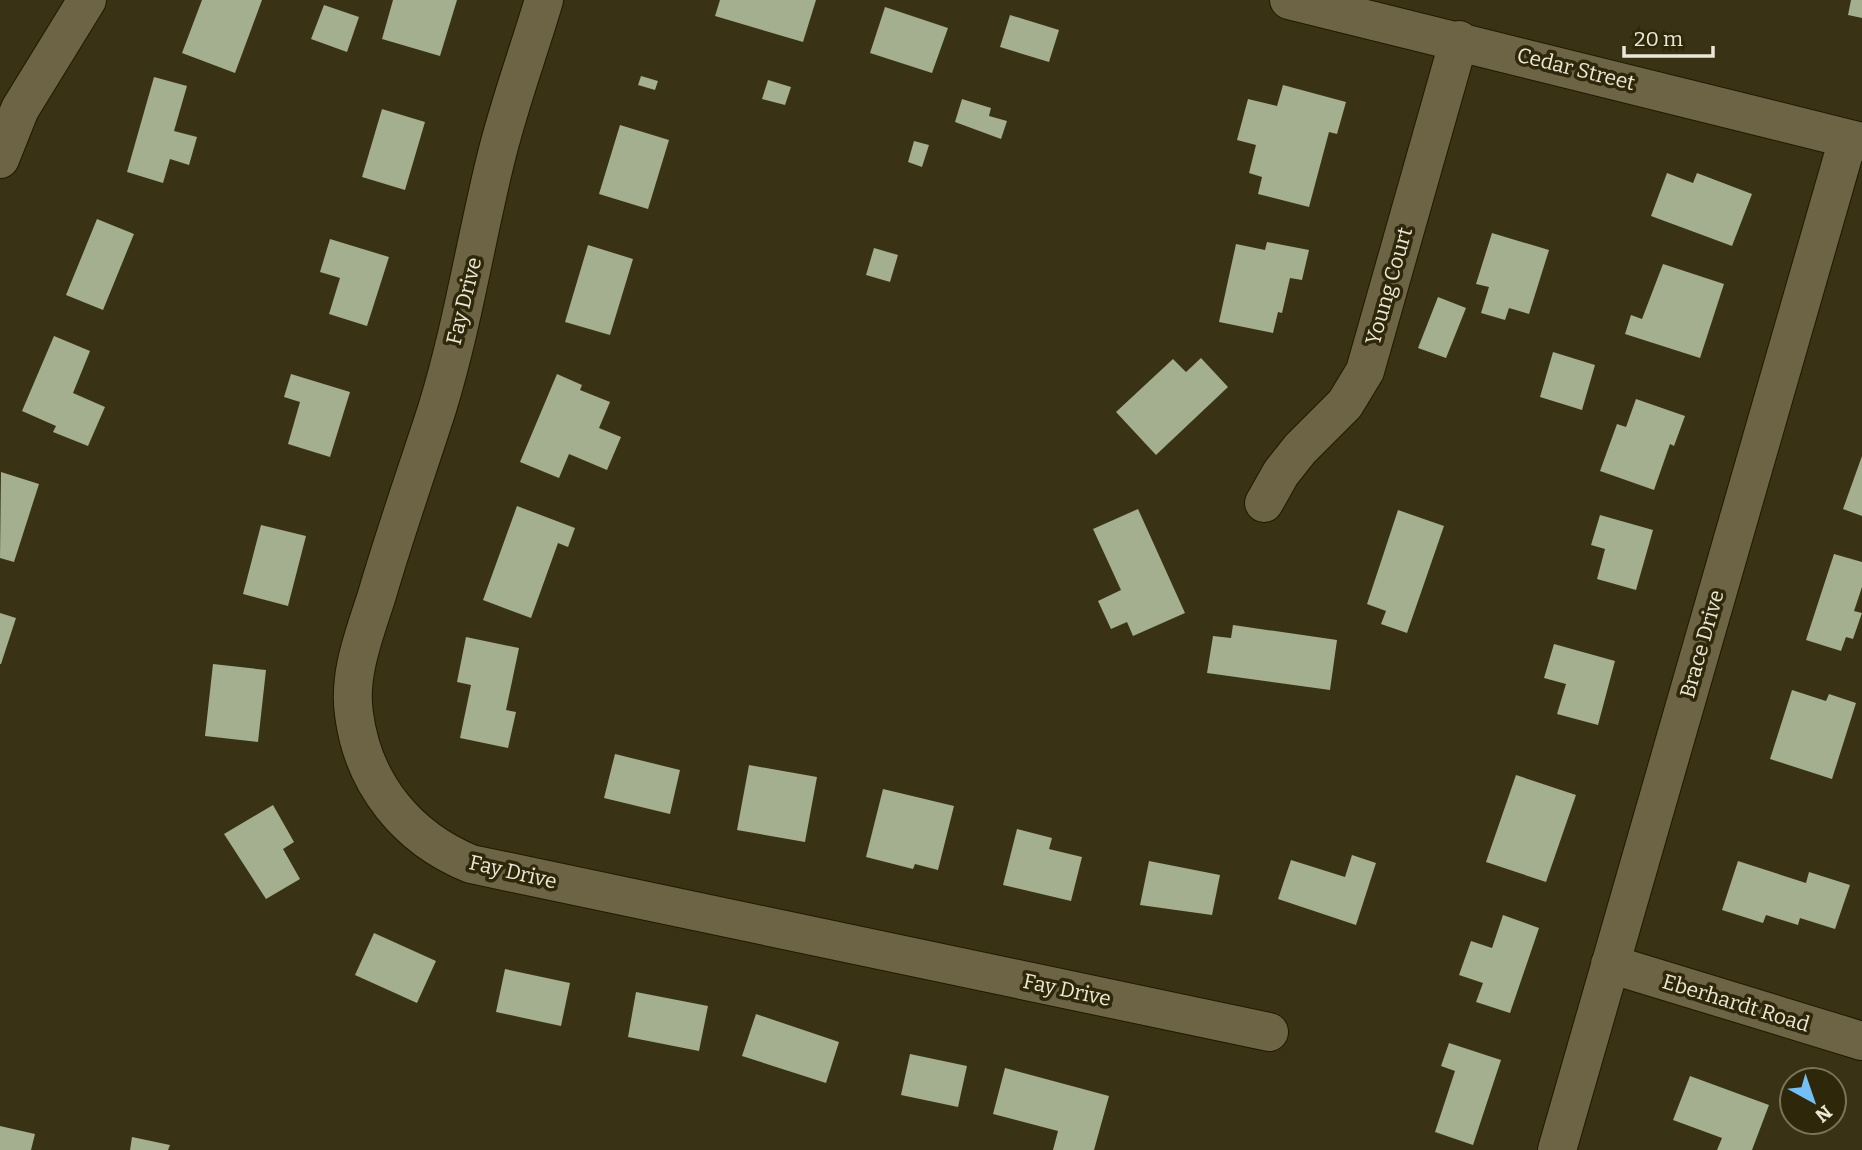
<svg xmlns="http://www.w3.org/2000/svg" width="1862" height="1150" viewBox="0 0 1862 1150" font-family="Bitter,serif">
	<rect width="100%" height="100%" fill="#393214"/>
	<path fill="#a3af8f" d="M 202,0 L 262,0 L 235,73 L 182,53 Z
		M 393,0 L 457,0 L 440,56 L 382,39 Z
		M 720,0 L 816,0 L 803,42 L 715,16 Z
		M 1851,0 L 1862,0 L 1862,18 L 1848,15 Z
		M 324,5 L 359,17 L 347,52 L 311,39 Z
		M 885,7 L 948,28 L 932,73 L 870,53 Z
		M 1010,15 L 1059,30 L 1049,62 L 1000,47 Z
		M 641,76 L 658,81 L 655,90 L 638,85 Z
		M 154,77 L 187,86 L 174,131 L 197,137 L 189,165 L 170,159 L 163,183 L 127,172 Z
		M 768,80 L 791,87 L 785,105 L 762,99 Z
		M 1283,85 L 1346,102 L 1337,134 L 1329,132 L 1309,207 L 1258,194 L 1262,177 L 1249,173 L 1256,145 L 1237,140 L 1248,99 L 1277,106 Z
		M 962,99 L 991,108 L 989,116 L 1007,121 L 1001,139 L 955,122 Z
		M 382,109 L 425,122 L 405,190 L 362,177 Z
		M 620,125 L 669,140 L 648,209 L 599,194 Z
		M 914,141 L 929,145 L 922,167 L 908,162 Z
		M 1667,173 L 1693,183 L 1697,173 L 1752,194 L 1732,246 L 1651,216 Z
		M 97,219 L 134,234 L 103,310 L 66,295 Z
		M 1492,233 L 1549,250 L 1529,314 L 1509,308 L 1505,320 L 1481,313 L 1489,287 L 1476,284 Z
		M 330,239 L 389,257 L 367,326 L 329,314 L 340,278 L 320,272 Z
		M 1267,242 L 1309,250 L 1302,280 L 1290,278 L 1282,313 L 1278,312 L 1273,333 L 1219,322 L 1236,244 L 1265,250 Z
		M 588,245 L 633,259 L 610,335 L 565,322 Z
		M 874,248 L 898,255 L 890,282 L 866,275 Z
		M 1663,264 L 1724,284 L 1700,358 L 1625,334 L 1631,315 L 1642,319 Z
		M 1438,297 L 1466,308 L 1446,358 L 1418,348 Z
		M 54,336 L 90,351 L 73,393 L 105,407 L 88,446 L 53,432 L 56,426 L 22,411 Z
		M 1553,352 L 1595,365 L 1582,410 L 1540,397 Z
		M 1201,358 L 1228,387 L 1156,455 L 1116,412 L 1173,359 L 1186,372 Z
		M 291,374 L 350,392 L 330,457 L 288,444 L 300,402 L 284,397 Z
		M 557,374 L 582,385 L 580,390 L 610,402 L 599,428 L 621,437 L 607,470 L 569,454 L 559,478 L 520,462 Z
		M 1636,399 L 1685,416 L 1674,446 L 1670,444 L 1654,490 L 1600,471 L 1617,424 L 1626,427 Z
		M 1862,456 L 1862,516 L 1843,509 Z
		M 1,472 L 39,484 L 14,562 L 0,558 Z
		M 517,506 L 575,528 L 568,547 L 558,543 L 531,618 L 483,600 Z
		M 1138,509 L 1185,613 L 1133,636 L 1127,622 L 1111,629 L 1098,601 L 1121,590 L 1093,529 Z
		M 1398,510 L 1444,526 L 1407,633 L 1381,624 L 1386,611 L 1367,604 Z
		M 1600,515 L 1653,530 L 1636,590 L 1597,579 L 1605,549 L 1591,545 Z
		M 261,525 L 306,536 L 288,606 L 243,594 Z
		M 1834,554 L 1862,562 L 1862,587 L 1854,611 L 1862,613 L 1853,639 L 1846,637 L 1841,651 L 1806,640 Z
		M 0,613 L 16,618 L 1,664 L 0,664 Z
		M 1233,625 L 1337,640 L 1330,690 L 1207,673 L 1213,636 L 1231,638 Z
		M 466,637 L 519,648 L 506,710 L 516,712 L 508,748 L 460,738 L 471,685 L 457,682 Z
		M 1554,644 L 1615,661 L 1598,725 L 1557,714 L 1566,684 L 1544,678 Z
		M 213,664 L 266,670 L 258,742 L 205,736 Z
		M 1792,690 L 1826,701 L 1829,694 L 1856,703 L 1832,779 L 1770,759 Z
		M 615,754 L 680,770 L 670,814 L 604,798 Z
		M 749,765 L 817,777 L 805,842 L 737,830 Z
		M 1516,775 L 1576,795 L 1546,882 L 1486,862 Z
		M 883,789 L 954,806 L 938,870 L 915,864 L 913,869 L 866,857 Z
		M 273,805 L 294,842 L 283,849 L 300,879 L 266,899 L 224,834 Z
		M 1017,829 L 1052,838 L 1049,849 L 1082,857 L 1071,901 L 1003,885 Z
		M 1352,855 L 1376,863 L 1356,925 L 1278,899 L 1291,860 L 1345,877 Z
		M 1149,861 L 1220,875 L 1212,915 L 1140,905 Z
		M 1738,861 L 1806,883 L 1809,872 L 1850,885 L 1835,929 L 1800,918 L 1798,925 L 1766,915 L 1763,923 L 1722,910 Z
		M 1503,915 L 1539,928 L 1510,1013 L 1476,1002 L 1483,983 L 1459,975 L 1471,941 L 1492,948 Z
		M 374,933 L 436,961 L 417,1003 L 355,975 Z
		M 505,969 L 570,983 L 561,1026 L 496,1012 Z
		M 636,992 L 708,1006 L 699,1051 L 628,1037 Z
		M 756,1014 L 839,1042 L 826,1083 L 742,1056 Z
		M 1449,1043 L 1501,1060 L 1473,1145 L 1435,1132 L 1455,1071 L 1441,1066 Z
		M 910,1054 L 967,1066 L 958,1107 L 901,1095 Z
		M 1005,1068 L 1109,1096 L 1094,1150 L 1053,1150 L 1058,1131 L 993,1114 Z
		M 1690,1076 L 1769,1105 L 1752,1150 L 1717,1150 L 1722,1138 L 1673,1120 Z
		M 0,1126 L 35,1134 L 31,1150 L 0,1150 Z
		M 132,1137 L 170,1145 L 168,1150 L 130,1150 Z"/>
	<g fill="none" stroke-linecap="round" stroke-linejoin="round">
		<g stroke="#211900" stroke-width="40">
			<path id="minor" d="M 544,0 C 528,54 508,107 495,162 C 475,244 462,328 437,409 C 417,471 395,533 377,595 C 365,633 348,674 354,714 C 363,784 407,838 471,864 L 1269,1032
				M 1289,0 L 1862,142
				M 0,159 L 20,109 L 87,0
				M 1264,503 L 1281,473 L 1300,449 L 1345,404 L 1365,371 L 1459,40
				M 1610,964 L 1862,1041
				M 1557,1150 L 1848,139"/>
		</g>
		<use href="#minor" stroke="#6d6445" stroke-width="38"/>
	</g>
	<g text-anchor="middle" stroke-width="7" stroke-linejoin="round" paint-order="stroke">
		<g font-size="21" fill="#ece8d7" stroke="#2f2709">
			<text transform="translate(1576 69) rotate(14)" y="7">Cedar Street</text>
			<text transform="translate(1389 286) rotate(-74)" y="7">Young Court</text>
			<text transform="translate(464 301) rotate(-76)" y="7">Fay Drive</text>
			<text transform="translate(1702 644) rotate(-74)" y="7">Brace Drive</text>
			<text transform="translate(513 872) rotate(13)" y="7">Fay Drive</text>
			<text transform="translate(1067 990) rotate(12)" y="7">Fay Drive</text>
			<text transform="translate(1736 1003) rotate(17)" y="7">Eberhardt Road</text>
		</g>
	</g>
	<g transform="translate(1813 1101) rotate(140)"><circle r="33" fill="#2f2709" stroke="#7b745b" stroke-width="2"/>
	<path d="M0-5L12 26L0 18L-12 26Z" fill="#74c0f6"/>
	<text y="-10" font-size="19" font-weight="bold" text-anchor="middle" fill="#ece8d7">N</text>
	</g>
	<path d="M1624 46v10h89v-10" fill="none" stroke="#ece8d7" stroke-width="3.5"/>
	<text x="1634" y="46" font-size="21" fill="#ece8d7" stroke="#2f2709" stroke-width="5" paint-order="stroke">20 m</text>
</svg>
